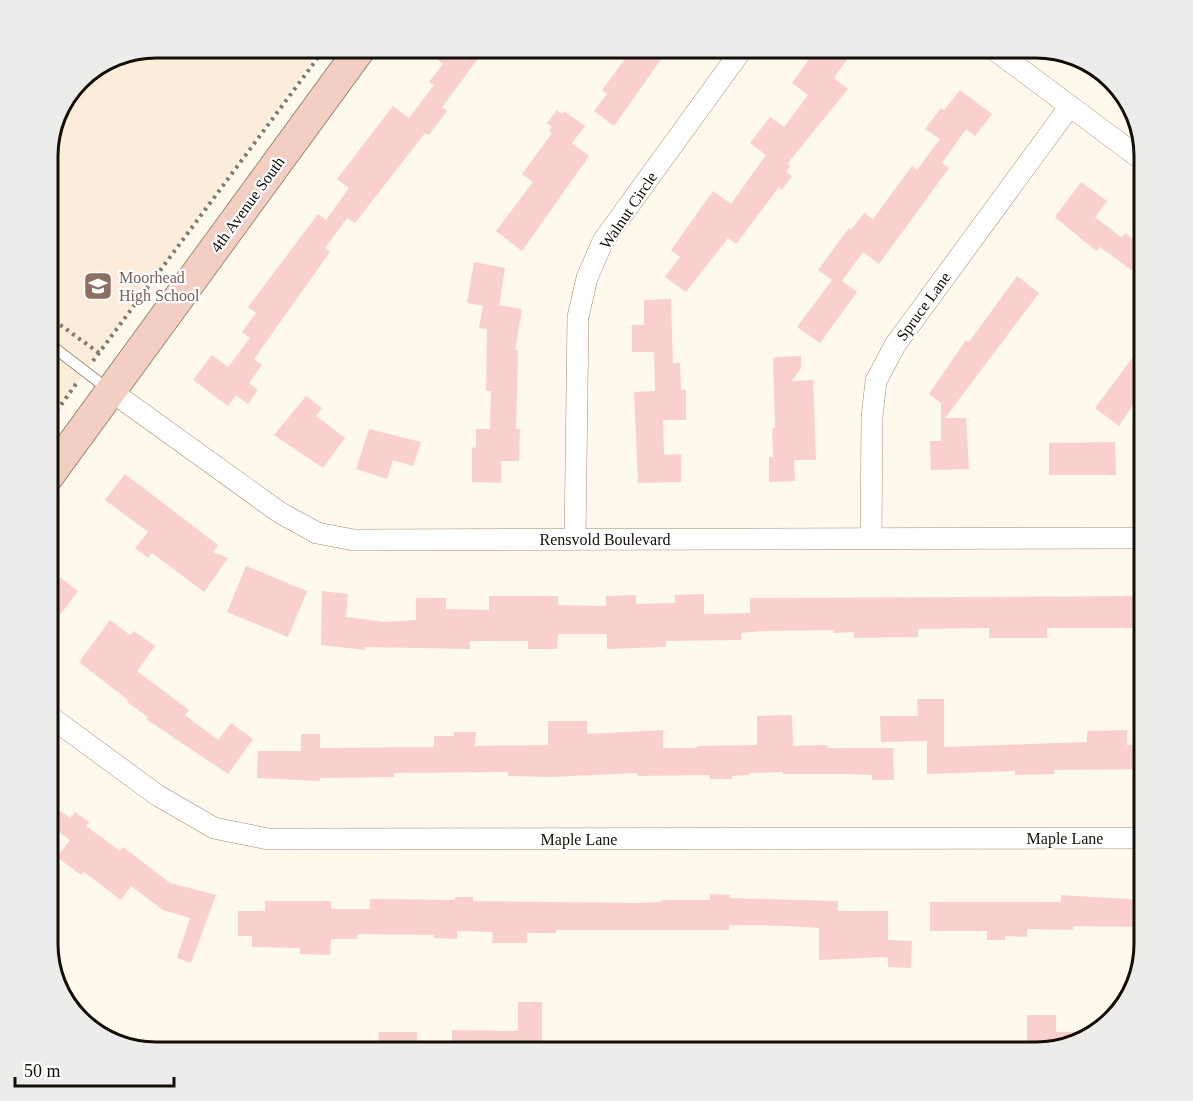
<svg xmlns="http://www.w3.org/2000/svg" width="1193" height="1101" viewBox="0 0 1193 1101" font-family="Georgia,serif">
	<rect width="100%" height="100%" fill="#fff8ed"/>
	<path fill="#fbedd9" d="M 157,48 L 321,48 L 48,423 L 48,149 L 59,109 L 85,75 Z"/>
	<path fill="#fad0ce" d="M 422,48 L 469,48 L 480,56 L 442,107 L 447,111 L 429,135 L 425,133 L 355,223 L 347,218 L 325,248 L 330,252 L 254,359 L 262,365 L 249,383 L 258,390 L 248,404 L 236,395 L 228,406 L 193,380 L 212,355 L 228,367 L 250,338 L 242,332 L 256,313 L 248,307 L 318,214 L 326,220 L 349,188 L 337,179 L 393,106 L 409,118 L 434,85 L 429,82 L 443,64 Z
		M 633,48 L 669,48 L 614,126 L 594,111 L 607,94 L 602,90 Z
		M 817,48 L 855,48 L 834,78 L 848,89 L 787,164 L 790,166 L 786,172 L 792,176 L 782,190 L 779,187 L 736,244 L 728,238 L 686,292 L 665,277 L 680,257 L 671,250 L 713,191 L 731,204 L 766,155 L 750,143 L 770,117 L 784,127 L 808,95 L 792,83 Z
		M 960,90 L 992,114 L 975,136 L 966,129 L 942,163 L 949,168 L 879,264 L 863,252 L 842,281 L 857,292 L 820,343 L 797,327 L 832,280 L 818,270 L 849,228 L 851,230 L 864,213 L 873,219 L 912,166 L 917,170 L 940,139 L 925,129 L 941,108 L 944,110 Z
		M 557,110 L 562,114 L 564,111 L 585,126 L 572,143 L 589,156 L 522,251 L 496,231 L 533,182 L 522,174 L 552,133 L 549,131 L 552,127 L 547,123 Z
		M 1081,182 L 1107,201 L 1095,217 L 1122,238 L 1125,233 L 1145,248 L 1145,280 L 1100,247 L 1096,251 L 1055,217 Z
		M 474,262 L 505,268 L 499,305 L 522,309 L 515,350 L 518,350 L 516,429 L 520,429 L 519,461 L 501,461 L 501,483 L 472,482 L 472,447 L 476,448 L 476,429 L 490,429 L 491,391 L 486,391 L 487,329 L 479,328 L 483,306 L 467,303 Z
		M 1017,276 L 1039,293 L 945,418 L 966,418 L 969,469 L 931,470 L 930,441 L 941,441 L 941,403 L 929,394 L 966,340 L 969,342 Z
		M 671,299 L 673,363 L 680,363 L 681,390 L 686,390 L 686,420 L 663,420 L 664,455 L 681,454 L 681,482 L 638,483 L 634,392 L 655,391 L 654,352 L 632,352 L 632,325 L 644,325 L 644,300 Z
		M 801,356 L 801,368 L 792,381 L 813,380 L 816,460 L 794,460 L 795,481 L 769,482 L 769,457 L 773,457 L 772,428 L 775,428 L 773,359 L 776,357 Z
		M 1133,357 L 1145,366 L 1145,387 L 1119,426 L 1095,408 Z
		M 306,396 L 322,408 L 316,416 L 345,438 L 323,468 L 274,435 Z
		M 369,429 L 421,442 L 413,466 L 393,460 L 387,479 L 356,469 Z
		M 1115,442 L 1116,475 L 1049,475 L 1049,443 Z
		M 125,474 L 218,545 L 213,552 L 228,558 L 204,592 L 152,553 L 148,558 L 135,548 L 148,532 L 105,500 Z
		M 246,566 L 307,591 L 288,637 L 227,612 Z
		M 57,575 L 78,591 L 48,631 L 48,587 Z
		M 322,591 L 348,594 L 346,617 L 385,622 L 416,620 L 416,598 L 446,598 L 446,609 L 489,610 L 489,596 L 558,596 L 558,605 L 606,606 L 606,596 L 636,595 L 636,604 L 675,603 L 675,595 L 704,594 L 704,614 L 750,613 L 750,598 L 1145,596 L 1145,628 L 1047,628 L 1047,638 L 989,638 L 989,628 L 918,629 L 918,637 L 854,638 L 854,632 L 834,633 L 834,630 L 763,631 L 741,633 L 741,640 L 666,641 L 666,647 L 607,649 L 607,634 L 558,634 L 557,649 L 528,649 L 528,641 L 470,641 L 470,649 L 365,647 L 365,650 L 321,645 Z
		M 110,620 L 130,635 L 134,631 L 155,646 L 137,671 L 189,710 L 185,715 L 218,740 L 231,723 L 253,739 L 228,774 L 146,719 L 148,717 L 127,702 L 128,700 L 79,662 Z
		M 917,699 L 944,699 L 944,747 L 1087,742 L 1087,731 L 1127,730 L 1127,745 L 1145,745 L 1145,769 L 1054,770 L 1054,774 L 1015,775 L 1015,771 L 927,774 L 927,741 L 881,742 L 880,716 L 918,716 Z
		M 790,715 L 792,716 L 793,746 L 827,745 L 827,748 L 893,748 L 894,780 L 872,780 L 872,775 L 848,774 L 783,774 L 783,772 L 750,773 L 750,775 L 732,776 L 732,779 L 710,779 L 710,775 L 637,776 L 637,773 L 552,777 L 508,776 L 508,772 L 394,773 L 394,777 L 320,778 L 320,781 L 257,778 L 258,751 L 301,751 L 301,734 L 320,734 L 320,748 L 434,747 L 434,736 L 454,736 L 454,732 L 476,732 L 475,746 L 548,745 L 548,721 L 587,721 L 587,734 L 663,730 L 663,748 L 697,748 L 697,746 L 757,745 L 757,716 Z
		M 48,802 L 70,818 L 75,812 L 89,822 L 86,826 L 120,851 L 123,847 L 170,883 L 216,895 L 191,963 L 177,958 L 190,918 L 163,910 L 131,886 L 121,900 L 84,872 L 81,875 L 57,857 L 70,840 L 48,824 Z
		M 710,894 L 730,895 L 730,898 L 838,901 L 838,911 L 888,911 L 888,940 L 912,941 L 911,968 L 888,967 L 888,957 L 819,960 L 819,928 L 790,926 L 729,925 L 729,930 L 556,930 L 556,933 L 527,933 L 527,943 L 492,943 L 493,932 L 457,931 L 457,939 L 434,938 L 434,935 L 357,934 L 357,939 L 331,939 L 330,955 L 300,954 L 300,948 L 252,947 L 252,936 L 238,936 L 238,911 L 265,911 L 265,901 L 331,901 L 331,909 L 370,909 L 370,899 L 455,900 L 455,897 L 473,897 L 473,901 L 640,903 L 661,902 L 661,900 L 710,900 Z
		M 1061,895 L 1145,900 L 1145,927 L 1073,926 L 1073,930 L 1027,929 L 1027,937 L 1005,936 L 1005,940 L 987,940 L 987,931 L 930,931 L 930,902 L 1061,902 Z
		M 518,1002 L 542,1002 L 542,1053 L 452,1053 L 452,1030 L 518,1031 Z
		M 1027,1015 L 1056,1015 L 1056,1032 L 1088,1032 L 1043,1053 L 1027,1053 Z
		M 379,1032 L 417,1032 L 417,1053 L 378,1053 Z"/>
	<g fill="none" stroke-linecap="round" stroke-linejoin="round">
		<g stroke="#9e8e76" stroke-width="12">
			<path id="lane" d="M 48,343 L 108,389"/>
		</g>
		<g stroke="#9e8e76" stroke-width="22">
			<path id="street" d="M 992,48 L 1145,162
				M 111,391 L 279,512 L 317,533 L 354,540 L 1145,538
				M 575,539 L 578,317 L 587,278 L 603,241 L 743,48
				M 871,539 L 872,417 L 876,381 L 895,345 L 1070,106
				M 48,715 L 157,795 L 214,828 L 268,839 L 1145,838"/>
		</g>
		<g stroke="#9e8e76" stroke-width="32">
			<path id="secondary" d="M 48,477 L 361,48"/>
		</g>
		<path stroke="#7f7970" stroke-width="4" stroke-dasharray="3 4.5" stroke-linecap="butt" d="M 48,316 L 99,353
			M 93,361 L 325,48
			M 48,423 L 76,384"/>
		<use href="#lane" stroke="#fff" stroke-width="10"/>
		<use href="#street" stroke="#fff" stroke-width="21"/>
		<use href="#secondary" stroke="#f3cec3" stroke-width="30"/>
	</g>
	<defs>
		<g id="school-square" transform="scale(1.5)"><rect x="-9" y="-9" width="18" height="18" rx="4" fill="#8d6e63" stroke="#fff"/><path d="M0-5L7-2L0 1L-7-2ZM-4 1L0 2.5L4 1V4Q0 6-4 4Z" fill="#fff"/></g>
	</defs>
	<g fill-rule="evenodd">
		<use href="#school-square" x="98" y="286"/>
	</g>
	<g text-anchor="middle" stroke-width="4.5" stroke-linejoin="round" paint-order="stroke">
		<g font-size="16" fill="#130e06" stroke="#fff">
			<text transform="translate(247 204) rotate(-54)" y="6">4th Avenue South</text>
			<text transform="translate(628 210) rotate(-56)" y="6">Walnut Circle</text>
			<text transform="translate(923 306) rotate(-54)" y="6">Spruce Lane</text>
			<text x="605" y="545">Rensvold Boulevard</text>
			<text x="1065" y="844">Maple Lane</text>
			<text x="579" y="845">Maple Lane</text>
		</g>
		<g font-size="16" fill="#785e54" stroke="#fff" text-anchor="start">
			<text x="119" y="283">Moorhead<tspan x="119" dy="18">High School</tspan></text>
		</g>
	</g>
	<path d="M0 0H1193V1101H0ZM156 58H1036A98 98 0 0 1 1134 156V944A98 98 0 0 1 1036 1042H156A98 98 0 0 1 58 944V156A98 98 0 0 1 156 58Z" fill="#ececeb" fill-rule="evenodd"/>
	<path fill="none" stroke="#130e06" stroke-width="3" d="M156 58H1036A98 98 0 0 1 1134 156V944A98 98 0 0 1 1036 1042H156A98 98 0 0 1 58 944V156A98 98 0 0 1 156 58Z"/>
	<path d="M15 1077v9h159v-9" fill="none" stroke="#130e06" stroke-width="3"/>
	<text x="24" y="1077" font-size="18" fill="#130e06" stroke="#ffffff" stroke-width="4.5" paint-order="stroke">50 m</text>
</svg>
